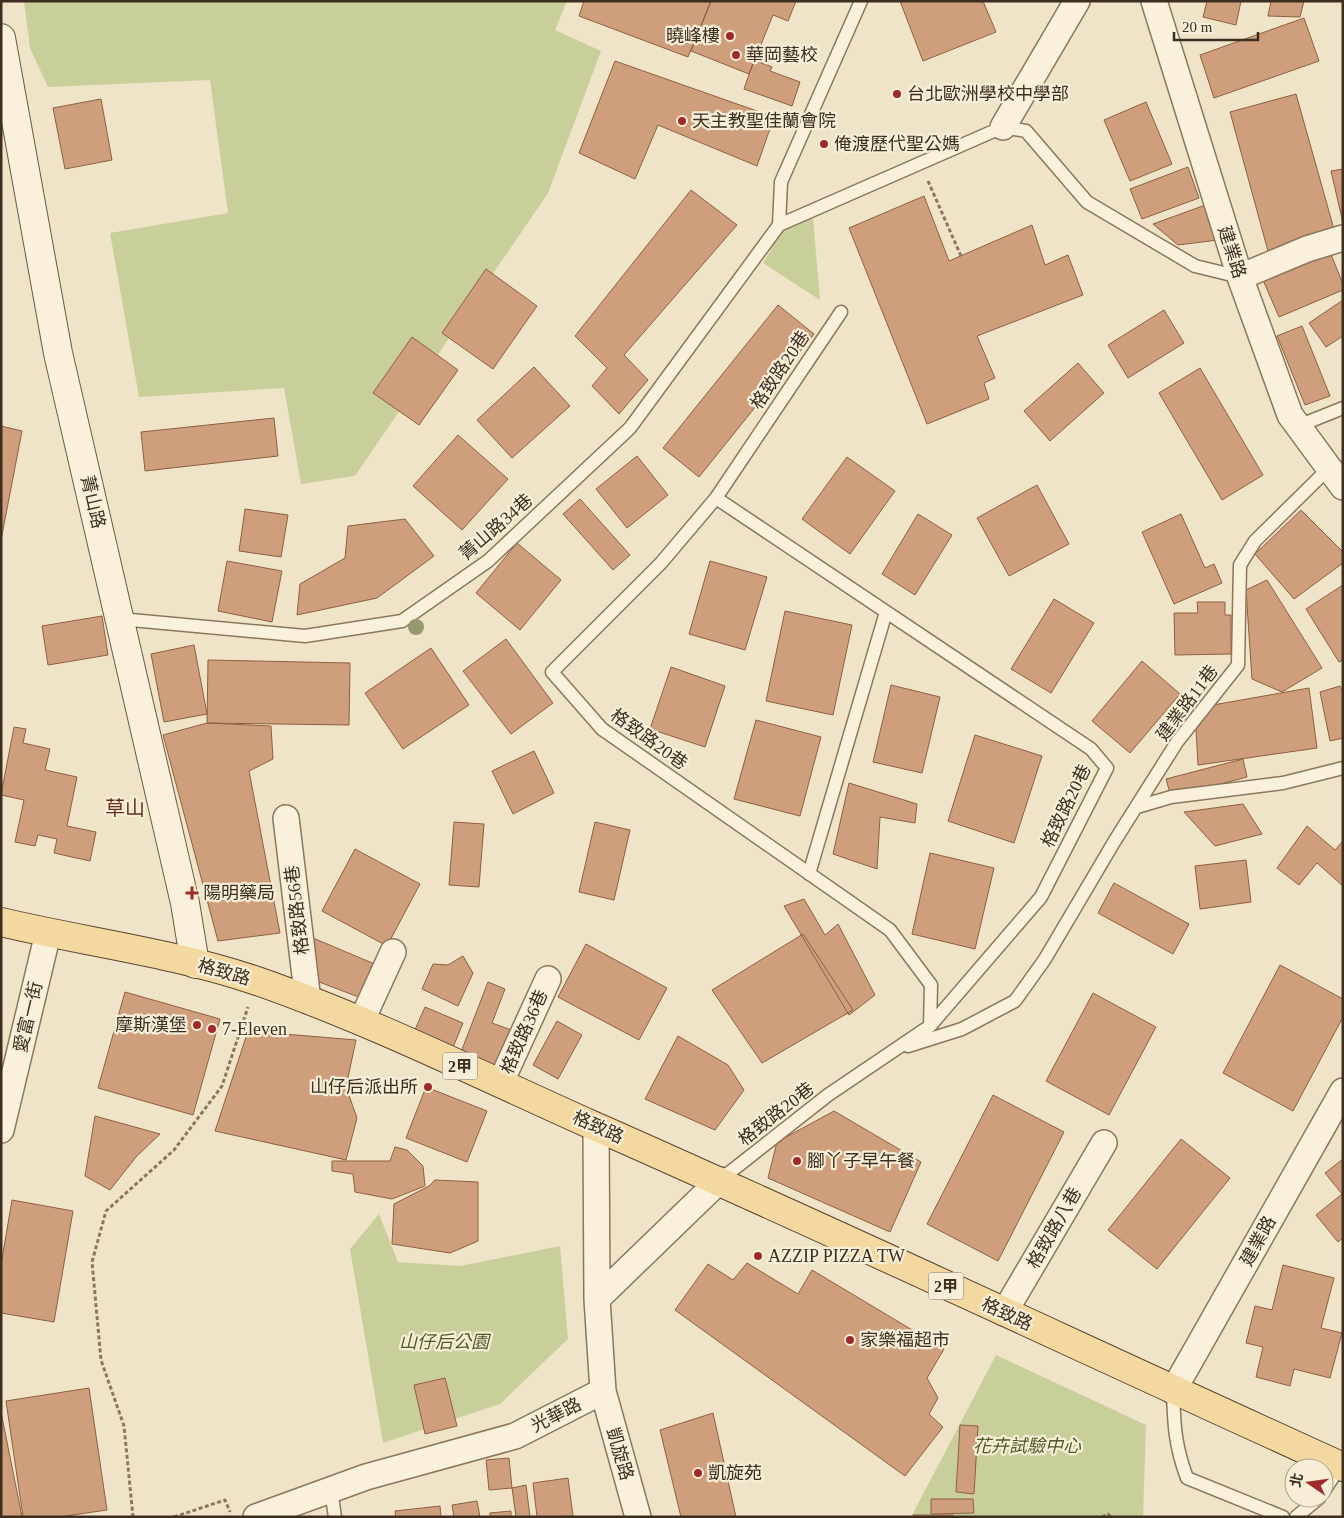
<svg xmlns="http://www.w3.org/2000/svg" width="1344" height="1518" viewBox="0 0 1344 1518" font-family="'Times New Roman','Noto Sans TC',serif">
	<rect width="100%" height="100%" fill="#f0e4c8"/>
	<path fill="#c9cf9b" d="M 24,1 L 567,1 L 555,30 L 601,51 L 548,193 L 355,476 L 301,484 L 284,388 L 139,397 L 110,233 L 228,213 L 210,80 L 48,87 L 30,48 Z
		M 813,218 L 820,300 L 763,263 L 783,230 Z
		M 379,1214 L 398,1262 L 460,1266 L 560,1246 L 568,1339 L 500,1404 L 383,1443 L 350,1249 Z
		M 996,1355 L 1146,1425 L 1143,1517 L 911,1517 Z"/>
	<path fill="#cf9f7d" stroke="#8d5f41" d="M 584,1 L 711,1 L 688,57 L 579,16 Z
		M 711,1 L 796,1 L 788,21 L 773,15 L 749,74 L 691,51 Z
		M 900,1 L 983,1 L 996,32 L 923,61 Z
		M 1207,1 L 1241,1 L 1236,25 L 1203,17 Z
		M 1271,1 L 1304,1 L 1300,17 L 1268,16 Z
		M 1304,18 L 1319,61 L 1214,98 L 1200,55 Z
		M 754,60 L 772,67 L 770,71 L 800,82 L 792,106 L 744,89 Z
		M 615,61 L 774,117 L 757,166 L 658,125 L 635,179 L 579,153 Z
		M 1296,94 L 1335,233 L 1268,251 L 1230,112 Z
		M 101,99 L 112,160 L 65,169 L 53,108 Z
		M 1146,102 L 1172,164 L 1130,181 L 1104,120 Z
		M 1188,167 L 1199,198 L 1142,219 L 1130,189 Z
		M 1343,169 L 1343,223 L 1331,171 Z
		M 691,190 L 737,225 L 624,355 L 648,380 L 619,414 L 592,386 L 607,368 L 575,336 Z
		M 924,196 L 949,261 L 1032,225 L 1045,265 L 1068,255 L 1083,295 L 977,336 L 995,378 L 984,383 L 989,399 L 927,424 L 849,228 Z
		M 1208,204 L 1218,240 L 1178,245 L 1153,224 Z
		M 1330,252 L 1343,284 L 1343,290 L 1279,317 L 1263,280 Z
		M 486,269 L 537,306 L 493,369 L 442,333 Z
		M 1343,300 L 1343,336 L 1326,347 L 1309,323 Z
		M 778,305 L 814,334 L 699,477 L 663,448 Z
		M 1164,310 L 1184,343 L 1128,378 L 1108,345 Z
		M 1302,326 L 1330,396 L 1305,405 L 1277,336 Z
		M 412,337 L 458,370 L 419,425 L 373,393 Z
		M 1078,363 L 1104,393 L 1050,441 L 1024,411 Z
		M 534,367 L 570,406 L 512,458 L 477,420 Z
		M 1200,368 L 1263,475 L 1222,500 L 1159,393 Z
		M 274,418 L 278,456 L 145,471 L 141,432 Z
		M 1,426 L 22,431 L 1,540 Z
		M 458,435 L 508,479 L 462,530 L 413,486 Z
		M 637,456 L 668,495 L 627,528 L 596,489 Z
		M 847,457 L 895,491 L 850,554 L 802,519 Z
		M 1037,485 L 1069,544 L 1009,576 L 977,518 Z
		M 580,499 L 630,555 L 613,570 L 563,514 Z
		M 245,509 L 288,515 L 281,557 L 239,551 Z
		M 1301,510 L 1343,552 L 1343,563 L 1294,599 L 1255,554 Z
		M 918,514 L 952,535 L 915,595 L 882,574 Z
		M 1181,514 L 1205,568 L 1214,564 L 1222,583 L 1174,604 L 1142,532 Z
		M 405,519 L 434,556 L 377,598 L 297,615 L 300,584 L 345,558 L 348,526 Z
		M 517,543 L 561,580 L 520,630 L 476,593 Z
		M 227,561 L 282,571 L 272,622 L 218,611 Z
		M 710,561 L 767,577 L 745,650 L 689,634 Z
		M 1267,580 L 1322,668 L 1282,692 L 1252,679 L 1246,590 Z
		M 1343,585 L 1343,660 L 1339,662 L 1306,609 Z
		M 1054,599 L 1094,623 L 1051,693 L 1011,669 Z
		M 1197,602 L 1225,602 L 1225,615 L 1231,615 L 1231,654 L 1175,655 L 1174,613 L 1198,613 Z
		M 785,611 L 852,625 L 833,715 L 766,701 Z
		M 102,616 L 108,655 L 48,665 L 42,626 Z
		M 506,639 L 553,703 L 511,734 L 463,671 Z
		M 194,645 L 207,714 L 164,722 L 151,654 Z
		M 431,648 L 469,705 L 403,749 L 365,693 Z
		M 208,660 L 350,663 L 349,725 L 207,723 Z
		M 1142,661 L 1180,694 L 1130,753 L 1092,721 Z
		M 671,667 L 725,686 L 705,747 L 650,729 Z
		M 891,685 L 940,697 L 922,773 L 873,762 Z
		M 1340,686 L 1343,692 L 1343,738 L 1330,741 L 1320,692 Z
		M 1309,688 L 1317,748 L 1198,765 L 1196,729 L 1213,705 Z
		M 756,720 L 821,737 L 800,816 L 734,799 Z
		M 207,723 L 271,726 L 273,759 L 249,771 L 280,933 L 218,941 L 163,735 Z
		M 14,727 L 26,729 L 23,743 L 50,749 L 45,770 L 77,777 L 67,826 L 96,832 L 90,861 L 54,853 L 57,839 L 38,835 L 35,846 L 15,842 L 24,800 L 1,795 Z
		M 975,735 L 1042,756 L 1014,843 L 948,821 Z
		M 534,751 L 554,793 L 513,814 L 492,771 Z
		M 1243,759 L 1247,777 L 1171,797 L 1166,779 Z
		M 849,783 L 917,804 L 915,823 L 880,817 L 877,869 L 833,854 Z
		M 1243,804 L 1262,834 L 1215,846 L 1184,812 Z
		M 454,822 L 484,824 L 479,887 L 449,885 Z
		M 595,822 L 630,830 L 614,900 L 579,892 Z
		M 1307,826 L 1335,850 L 1343,841 L 1343,886 L 1317,863 L 1299,885 L 1277,868 Z
		M 355,849 L 420,884 L 387,946 L 322,911 Z
		M 930,853 L 994,868 L 975,949 L 912,934 Z
		M 1246,860 L 1251,902 L 1200,909 L 1195,866 Z
		M 1114,883 L 1189,924 L 1173,954 L 1098,913 Z
		M 804,899 L 825,935 L 838,924 L 875,995 L 849,1015 L 784,906 Z
		M 803,934 L 853,1010 L 762,1063 L 712,990 Z
		M 313,938 L 384,968 L 369,1001 L 314,980 Z
		M 586,944 L 667,988 L 639,1040 L 558,997 Z
		M 463,956 L 473,973 L 458,1006 L 422,989 L 433,964 L 448,965 Z
		M 1280,965 L 1343,999 L 1343,1017 L 1293,1111 L 1223,1073 Z
		M 488,982 L 505,989 L 492,1023 L 514,1031 L 500,1068 L 461,1052 Z
		M 125,992 L 220,1019 L 193,1115 L 98,1088 Z
		M 1093,993 L 1156,1027 L 1109,1115 L 1046,1081 Z
		M 425,1007 L 463,1023 L 449,1057 L 410,1041 Z
		M 557,1021 L 582,1035 L 558,1079 L 533,1065 Z
		M 248,1031 L 356,1040 L 346,1087 L 357,1118 L 346,1160 L 215,1131 Z
		M 678,1036 L 728,1065 L 744,1090 L 715,1130 L 645,1099 Z
		M 426,1087 L 487,1111 L 467,1162 L 406,1138 Z
		M 993,1095 L 1064,1132 L 998,1261 L 927,1224 Z
		M 834,1111 L 921,1162 L 890,1232 L 768,1178 L 777,1142 Z
		M 95,1116 L 160,1134 L 136,1157 L 110,1190 L 85,1176 Z
		M 1181,1139 L 1230,1178 L 1157,1269 L 1108,1230 Z
		M 395,1147 L 407,1150 L 423,1166 L 425,1186 L 392,1199 L 355,1192 L 353,1174 L 332,1171 L 332,1161 L 390,1161 Z
		M 1343,1159 L 1343,1238 L 1338,1242 L 1316,1215 L 1342,1194 L 1325,1173 Z
		M 435,1180 L 478,1182 L 478,1241 L 450,1253 L 392,1244 L 394,1204 L 429,1186 Z
		M 12,1200 L 73,1211 L 54,1322 L 1,1313 L 1,1265 Z
		M 747,1263 L 798,1294 L 812,1270 L 944,1349 L 927,1378 L 938,1398 L 929,1414 L 943,1427 L 905,1476 L 675,1310 L 708,1264 L 733,1280 Z
		M 1283,1265 L 1334,1278 L 1321,1328 L 1342,1333 L 1330,1378 L 1294,1369 L 1290,1386 L 1256,1377 L 1263,1347 L 1246,1343 L 1255,1306 L 1272,1310 Z
		M 445,1378 L 457,1426 L 425,1434 L 414,1385 Z
		M 89,1388 L 107,1510 L 59,1517 L 23,1517 L 6,1401 Z
		M 1,1412 L 22,1517 L 1,1517 Z
		M 713,1413 L 736,1517 L 681,1517 L 660,1430 Z
		M 960,1425 L 978,1426 L 974,1494 L 956,1492 Z
		M 509,1458 L 512,1488 L 489,1490 L 486,1460 Z
		M 568,1478 L 573,1516 L 537,1517 L 533,1483 Z
		M 526,1485 L 530,1517 L 516,1517 L 512,1488 Z
		M 931,1499 L 973,1499 L 974,1513 L 931,1514 Z
		M 477,1501 L 480,1517 L 454,1517 L 452,1505 Z
		M 440,1506 L 441,1517 L 396,1517 L 395,1511 Z
		M 511,1511 L 511,1517 L 490,1517 L 490,1513 Z
		M 913,1515 L 953,1515 L 953,1517 L 913,1517 Z"/>
	<g fill="none" stroke-linecap="round" stroke-linejoin="round">
		<g stroke="#8d765c" stroke-width="15">
			<path id="lane" d="M 779,225 L 781,182 L 861,1
				M 1298,426 L 1343,408
				M 716,498 L 661,563 L 552,672 L 602,729 L 890,930 L 931,985 L 930,1026
				M 120,619 L 305,636 L 402,621 L 488,561 L 630,428 L 779,225 L 1003,127 L 1026,131 L 1087,202 L 1195,266 L 1240,277
				M 1137,807 L 1171,797 L 1283,783 L 1343,768
				M 809,874 L 886,612
				M 908,1046 L 962,1029 L 1015,1001 L 1045,959 L 1114,842 L 1177,742 L 1238,665 L 1240,565 L 1255,541 L 1329,468
				M 720,1180 L 828,1095 L 930,1026 L 1041,897 L 1107,768 L 1091,749 L 716,498 L 841,312
				M 1173,1391 C 1174,1425 1175,1446 1187,1478 L 1283,1517
				M 331,1490 L 335,1517
				M 1324,1491 L 1340,1466
				M 1296,1517 L 1319,1498"/>
		</g>
		<g stroke="#8d765c" stroke-width="28">
			<path id="street" d="M 1154,1 L 1240,277 L 1290,415 L 1343,487
				M 1003,127 L 1077,1
				M 1240,277 L 1307,249 L 1343,238
				M 286,818 L 308,1001
				M 361,1022 L 393,952
				M 500,1084 L 548,979
				M 1,1130 L 48,933
				M 597,1299 L 720,1180
				M 1004,1313 L 1104,1143
				M 603,1391 L 638,1517
				M 1173,1391 L 1343,1091
				M 256,1517 L 366,1477 L 515,1436 L 603,1391 L 597,1299 L 596,1127"/>
		</g>
		<g stroke="#6f573f" stroke-width="30">
			<path id="secondary" d="M 1,38 L 58,353 L 185,903 L 195,964"/>
		</g>
		<g stroke="#5b4430" stroke-width="30">
			<path id="primary" d="M 1,922 C 86,942 175,953 257,981 C 372,1021 482,1076 592,1125 C 844,1236 1092,1353 1343,1467"/>
		</g>
		<path stroke="#8d765c" stroke-width="3" stroke-dasharray="4 2.5" stroke-linecap="butt" d="M 928,181 L 961,256
			M 133,1517 L 124,1426 L 101,1360 L 92,1262 L 106,1211 L 174,1150 L 222,1086 L 248,1007
			M 174,1517 L 225,1500 L 230,1512
			M 1102,1517 L 1108,1514 L 1111,1517"/>
		<use href="#lane" stroke="#faf1dc" stroke-width="12"/>
		<use href="#street" stroke="#faf1dc" stroke-width="25"/>
		<use href="#secondary" stroke="#faf1dc" stroke-width="28"/>
		<use href="#primary" stroke="#f3d9a0" stroke-width="28"/>
	</g>
	<circle fill="#96986f" cx="416" cy="627" r="8"/>
	<g fill="#9e2a2b" stroke="#f7eed8" stroke-width="2">
		<circle cx="730" cy="36" r="5"/>
		<circle cx="736" cy="55" r="5"/>
		<circle cx="897" cy="94" r="5"/>
		<circle cx="682" cy="121" r="5"/>
		<circle cx="824" cy="144" r="5"/>
		<path d="M189.5 885.5h5v5h5v5h-5v5h-5v-5h-5v-5h5z"/>
		<circle cx="197" cy="1025" r="5"/>
		<circle cx="212" cy="1029" r="5"/>
		<circle cx="428" cy="1087" r="5"/>
		<circle cx="797" cy="1161" r="5"/>
		<circle cx="758" cy="1256" r="5"/>
		<circle cx="850" cy="1340" r="5"/>
		<circle cx="698" cy="1473" r="5"/>
	</g>
	<g text-anchor="middle" stroke-width="4.5" stroke-linejoin="round" paint-order="stroke">
		<g fill="#f7eed8" stroke="#756857" stroke-width="1">
			<rect x="442.5" y="1052.5" width="35" height="27" rx="4"/>
			<rect x="928.5" y="1272.5" width="35" height="27" rx="4"/>
		</g>
		<g font-size="16" font-weight="bold" fill="#3d2e20">
			<text x="460" y="1072">2甲</text>
			<text x="946" y="1292">2甲</text>
		</g>
		<g font-size="18" fill="#3d2e20" stroke="#f7eed8" text-anchor="start">
			<text x="720" y="42" text-anchor="end">曉峰樓</text>
			<text x="746" y="61">華岡藝校</text>
			<text x="907" y="100">台北歐洲學校中學部</text>
			<text x="692" y="127">天主教聖佳蘭會院</text>
			<text x="834" y="150">俺渡歷代聖公媽</text>
			<text x="203" y="899">陽明藥局</text>
			<text x="187" y="1031" text-anchor="end">摩斯漢堡</text>
			<text x="222" y="1035">7-Eleven</text>
			<text x="418" y="1093" text-anchor="end">山仔后派出所</text>
			<text x="807" y="1167">腳丫子早午餐</text>
			<text x="768" y="1262">AZZIP PIZZA TW</text>
			<text x="860" y="1346">家樂福超市</text>
			<text x="708" y="1479">凱旋苑</text>
		</g>
		<g font-size="18" fill="#3d2e20" stroke="#f7eed8">
			<text transform="translate(1232 252) rotate(72)" y="6">建業路</text>
			<text transform="translate(780 370) rotate(-56)" y="6">格致路20巷</text>
			<text transform="translate(93 502) rotate(77)" y="6">菁山路</text>
			<text transform="translate(496 527) rotate(-41)" y="6">菁山路34巷</text>
			<text transform="translate(1187 703) rotate(-53)" y="6">建業路11巷</text>
			<text transform="translate(649 739) rotate(36)" y="6">格致路20巷</text>
			<text transform="translate(1066 806) rotate(-64)" y="6">格致路20巷</text>
			<text transform="translate(297 910) rotate(-97)" y="6">格致路56巷</text>
			<text transform="translate(224 972) rotate(16)" y="6">格致路</text>
			<text transform="translate(28 1017) rotate(-77)" y="6">愛富一街</text>
			<text transform="translate(524 1032) rotate(-66)" y="6">格致路36巷</text>
			<text transform="translate(776 1114) rotate(-38)" y="6">格致路20巷</text>
			<text transform="translate(598 1127) rotate(24)" y="6">格致路</text>
			<text transform="translate(1054 1228) rotate(-60)" y="6">格致路八巷</text>
			<text transform="translate(1258 1241) rotate(-61)" y="6">建業路</text>
			<text transform="translate(1007 1314) rotate(25)" y="6">格致路</text>
			<text transform="translate(556 1415) rotate(-27)" y="6">光華路</text>
			<text transform="translate(620 1454) rotate(74)" y="6">凱旋路</text>
		</g>
		<g font-size="18" font-style="italic" fill="#4d5a26" stroke="#f7eed8">
			<text x="444" y="1348">山仔后公園</text>
			<text x="1027" y="1452">花卉試驗中心</text>
		</g>
		<g font-size="20" fill="#6b2e1e" stroke="#f7eed8">
			<text x="125" y="815">草山</text>
		</g>
	</g>
	<rect width="1344" height="1518" fill="none" stroke="#3d2e20" stroke-width="5"/>
	<g transform="translate(1309 1483) rotate(283)"><circle r="24" fill="#f7eed8" stroke="#ada18e"/>
	<path d="M0-4L9 19L0 12L-9 19Z" fill="#9e2a2b"/>
	<text y="-8" font-size="14" font-weight="bold" text-anchor="middle" fill="#3d2e20">北</text>
	</g>
	<path d="M1174 32v8h84v-8" fill="none" stroke="#3d2e20" stroke-width="2.5"/>
	<text x="1182" y="32" font-size="15" fill="#3d2e20" stroke="#f7eed8" stroke-width="4" paint-order="stroke">20 m</text>
</svg>
